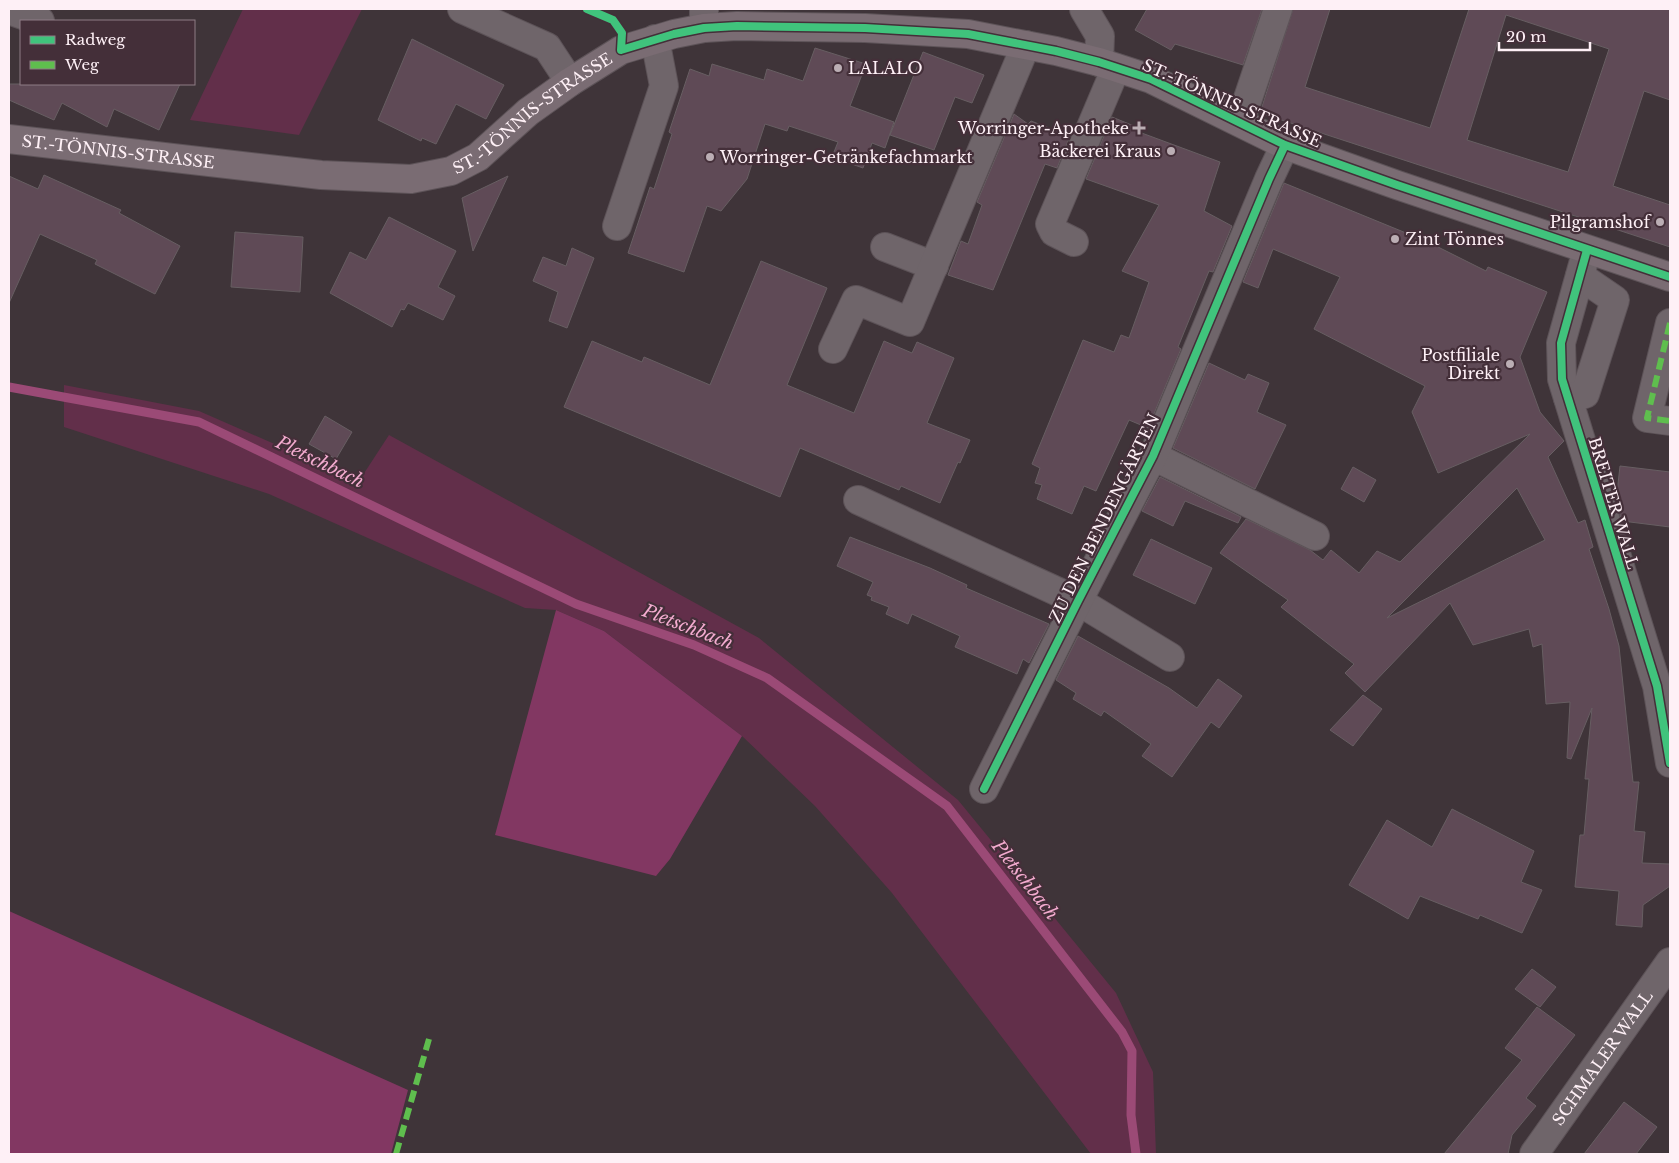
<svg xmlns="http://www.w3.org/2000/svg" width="1679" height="1163" viewBox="0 0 1679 1163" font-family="'Libre Baskerville',serif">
	<rect width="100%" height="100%" fill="#3f3439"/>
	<path fill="#622f4a" d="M 243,9 L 362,9 L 299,135 L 190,120 Z
		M 64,385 L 199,411 L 359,481 L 389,435 L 759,638 L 958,800 L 1116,993 L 1153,1072 L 1156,1154 L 1091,1154 L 892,893 L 815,806 L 742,736 L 604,631 L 556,610 L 525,608 L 269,494 L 64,427 Z"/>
	<path fill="#823762" d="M 556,610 L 604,631 L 742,736 L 670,859 L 656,876 L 495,835 Z
		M 9,911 L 408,1090 L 391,1154 L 9,1154 Z"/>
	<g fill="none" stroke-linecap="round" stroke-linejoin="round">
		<path stroke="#9b4a76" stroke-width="9" d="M 9,387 L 199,422 L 576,604 L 694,645 L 767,678 L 947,806 L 1122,1032 L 1132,1051 L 1131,1115 L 1136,1154"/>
	</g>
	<path fill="#5f4a56" stroke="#675e62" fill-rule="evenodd" d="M 1147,9 L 1262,9 L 1243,65 L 1175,44 L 1171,50 L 1135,30 Z
		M 1293,9 L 1330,9 L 1305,87 L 1430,128 L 1469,9 L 1670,9 L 1670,100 L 1644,91 L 1613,186 L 1670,205 L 1670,247 L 1260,113 ZM 1506,15 L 1609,49 L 1568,172 L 1467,140 Z
		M 412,39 L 504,85 L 486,119 L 456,104 L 436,144 L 422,138 L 421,141 L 378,120 Z
		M 815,48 L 866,64 L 850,106 L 894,122 L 885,148 L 872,143 L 863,168 L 832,157 L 838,142 L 789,126 L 787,131 L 765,124 L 747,179 L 721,211 L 707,206 L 684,272 L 628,253 L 650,187 L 654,189 L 672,134 L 669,132 L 690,69 L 709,76 L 712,64 L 764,80 L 767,69 L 803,81 Z
		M 923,52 L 984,75 L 972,103 L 955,97 L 934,150 L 890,135 Z
		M 9,84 L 180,84 L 159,130 L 114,109 L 107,127 L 62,103 L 54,120 L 9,100 Z
		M 1014,114 L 1028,124 L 1031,121 L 1070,136 L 1057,168 L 1045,164 L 993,290 L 948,275 L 961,241 L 968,244 L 982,205 L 977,202 Z
		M 1112,117 L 1139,128 L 1139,132 L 1220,162 L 1204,211 L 1232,226 L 1213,272 L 1209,271 L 1178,347 L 1181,349 L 1148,428 L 1129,420 L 1096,491 L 1084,486 L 1072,514 L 1037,499 L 1042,485 L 1035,483 L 1040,468 L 1032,464 L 1083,340 L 1114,352 L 1121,335 L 1129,338 L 1149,282 L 1122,271 L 1159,205 L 1086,179 Z
		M 44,175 L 121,210 L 119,213 L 180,246 L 155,294 L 95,264 L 97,260 L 40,234 L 9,303 L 9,176 L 38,189 Z
		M 508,176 L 473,251 L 462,198 Z
		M 1284,183 L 1428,242 L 1486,271 L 1488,267 L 1547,292 L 1520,357 L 1540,412 L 1564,441 L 1548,457 L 1578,523 L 1585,520 L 1593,547 L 1589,549 L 1609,609 L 1619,646 L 1633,782 L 1639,782 L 1634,831 L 1645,832 L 1642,863 L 1670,864 L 1670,886 L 1643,905 L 1642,927 L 1616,925 L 1619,891 L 1575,887 L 1580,835 L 1584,835 L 1589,779 L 1585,779 L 1592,708 L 1571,759 L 1567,758 L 1570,702 L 1546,704 L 1542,644 L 1533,647 L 1529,629 L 1473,645 L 1450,603 L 1365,692 L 1345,673 L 1354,664 L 1281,607 L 1288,600 L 1220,553 L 1246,519 L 1310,550 L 1323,560 L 1331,550 L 1359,573 L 1377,551 L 1400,562 L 1530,434 L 1438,473 L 1412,412 L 1425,386 L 1314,329 L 1340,277 L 1273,249 L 1258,288 L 1243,282 ZM 1517,488 L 1545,540 L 1387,618 Z
		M 389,217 L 456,251 L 438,287 L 455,296 L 443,320 L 408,303 L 404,310 L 401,309 L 392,327 L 330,293 L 350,252 L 366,260 Z
		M 235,232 L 303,237 L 300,292 L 231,287 Z
		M 572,248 L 594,258 L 567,328 L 549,321 L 558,292 L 533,281 L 543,257 L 566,266 Z
		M 761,261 L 827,288 L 787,385 L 854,413 L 884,341 L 912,353 L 917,342 L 954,358 L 927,423 L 970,440 L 960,463 L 958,462 L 940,503 L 901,486 L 899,490 L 800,448 L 780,497 L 564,407 L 592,341 L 642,362 L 644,357 L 710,385 Z
		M 1209,363 L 1245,380 L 1248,374 L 1269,383 L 1257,412 L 1286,425 L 1255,489 L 1173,448 Z
		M 325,416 L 352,432 L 336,459 L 309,444 Z
		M 1620,466 L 1670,472 L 1670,527 L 1622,521 L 1616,502 Z
		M 1353,467 L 1376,480 L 1364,502 L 1341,489 Z
		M 1160,477 L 1241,517 L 1238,523 L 1185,501 L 1173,526 L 1142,511 Z
		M 850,537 L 930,568 L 967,585 L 966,588 L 1049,624 L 1029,663 L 1023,659 L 1017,674 L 955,647 L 960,636 L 912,614 L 908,624 L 886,614 L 889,607 L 871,600 L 872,597 L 867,595 L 873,582 L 837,566 Z
		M 1151,539 L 1212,568 L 1195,604 L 1133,575 Z
		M 1078,636 L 1169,688 L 1197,708 L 1218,679 L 1242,696 L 1219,728 L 1211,722 L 1172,777 L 1142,756 L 1151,744 L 1104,711 L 1101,716 L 1073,699 L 1076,693 L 1056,680 Z
		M 1363,695 L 1382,709 L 1353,746 L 1330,730 Z
		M 1452,809 L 1534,851 L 1521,882 L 1542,890 L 1522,933 L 1480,915 L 1478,919 L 1420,896 L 1408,919 L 1349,885 L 1387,820 L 1432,847 Z
		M 1532,969 L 1556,987 L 1540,1007 L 1515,989 Z
		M 1537,1007 L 1575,1035 L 1526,1098 L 1536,1106 L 1512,1135 L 1508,1154 L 1444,1154 L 1522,1060 L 1505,1048 Z
		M 1624,1102 L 1657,1127 L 1636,1154 L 1584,1154 Z"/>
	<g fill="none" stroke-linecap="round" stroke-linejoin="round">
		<g stroke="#5d5358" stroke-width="30">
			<g id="minor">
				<path d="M 462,9 L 547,47 L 570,82"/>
				<path d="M 704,9 L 704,28"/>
				<path d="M 1084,9 L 1100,36 L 1099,62"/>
				<path d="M 9,10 L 40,21"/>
				<path d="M 1240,122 L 1278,9"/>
				<path d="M 617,226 L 664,86 L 655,39"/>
				<path d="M 1074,242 L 1054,232 L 1050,224 L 1116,68"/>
				<path d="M 885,247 L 934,266"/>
				<path d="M 1587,250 L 1561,343 L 1562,379 L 1657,686 L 1670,763"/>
				<path d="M 1670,323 L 1647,418 L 1670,421"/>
				<path d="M 833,349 L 856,300 L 910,322 L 1026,45"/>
				<path d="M 1568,398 L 1585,394 L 1615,300 L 1580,276"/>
				<path d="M 1153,456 L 1315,536"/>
				<path d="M 858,500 L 1078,601 L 1170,657"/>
				<path d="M 984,789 L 1078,601 L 1153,456 L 1269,179 L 1285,145"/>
				<path id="s1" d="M 1534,1154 L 1670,962"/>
			</g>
		</g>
		<g stroke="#5d5358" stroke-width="30">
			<g id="major">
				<path id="s2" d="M 9,139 L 321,175 L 411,179 L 451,171 L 478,157 L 528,112 L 570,82 L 621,50 L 674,34 L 704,28 L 737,26 L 865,28 L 968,34 L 1056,51 L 1099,62 L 1151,79 L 1285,145 L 1397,185 L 1670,277"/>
			</g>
		</g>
		<path stroke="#726a6e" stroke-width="3" stroke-dasharray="4 4" stroke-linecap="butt" d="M 587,9 L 614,21"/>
		<use href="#minor" stroke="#6f656a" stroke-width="28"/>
		<use href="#major" stroke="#7a6c73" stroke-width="28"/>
		<path stroke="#5fbe4e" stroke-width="6" stroke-dasharray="12 6" stroke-linecap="butt" d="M 1670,323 L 1647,418 L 1670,421
			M 396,1154 L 429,1039"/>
		<g stroke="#442f39" stroke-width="11">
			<path id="cycleway" d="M 587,9 L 613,20 L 622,33 L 621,50 L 674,34 L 704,28 L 737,26 L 865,28 L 968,34 L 1056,51 L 1099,62 L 1151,79 L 1285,145 L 1397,185 L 1670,277
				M 1587,250 L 1561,343 L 1562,379 L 1657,686 L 1670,763
				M 984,789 L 1078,601 L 1153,456 L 1269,179 L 1285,145"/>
		</g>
		<use href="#cycleway" stroke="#40c37c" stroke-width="8"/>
	</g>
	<g fill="#bbaeb4" stroke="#442f39" stroke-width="2">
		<circle cx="838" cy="68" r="5"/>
		<path d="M1136.5 120.5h5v5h5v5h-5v5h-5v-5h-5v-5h5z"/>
		<circle cx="1171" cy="151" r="5"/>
		<circle cx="710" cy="157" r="5"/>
		<circle cx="1660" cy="222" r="5"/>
		<circle cx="1395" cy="239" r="5"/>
		<circle cx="1510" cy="364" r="5"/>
	</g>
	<g text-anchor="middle" stroke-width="4.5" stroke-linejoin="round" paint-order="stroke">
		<g font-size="16" fill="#fef0f6" stroke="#442f39" text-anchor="end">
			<text x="848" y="74" text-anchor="start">LALALO</text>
			<text x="1129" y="134">Worringer-Apotheke</text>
			<text x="1161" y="157">Bäckerei Kraus</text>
			<text x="720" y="163" text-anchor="start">Worringer-Getränkefachmarkt</text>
			<text x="1650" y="228">Pilgramshof</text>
			<text x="1405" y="245" text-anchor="start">Zint Tönnes</text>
			<text x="1500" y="361">Postfiliale<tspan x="1500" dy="18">Direkt</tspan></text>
		</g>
		<g font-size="16" fill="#fef0f6" stroke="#442f39">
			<text transform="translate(1232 103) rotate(24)" y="6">ST.-TÖNNIS-STRASSE</text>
			<text dy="6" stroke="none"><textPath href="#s2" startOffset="545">ST.-TÖNNIS-STRASSE</textPath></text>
			<text dy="6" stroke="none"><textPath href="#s2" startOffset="110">ST.-TÖNNIS-STRASSE</textPath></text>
			<text transform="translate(1614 503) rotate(73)" y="6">BREITER WALL</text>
			<text transform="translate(1104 518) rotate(-64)" y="6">ZU DEN BENDENGÄRTEN</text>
			<text dy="6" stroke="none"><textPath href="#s1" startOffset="118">SCHMALER WALL</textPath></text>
		</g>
		<g font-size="18" font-style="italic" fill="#f3abcf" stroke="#442f39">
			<text transform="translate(320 462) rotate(26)" y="6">Pletschbach</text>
			<text transform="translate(688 627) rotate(21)" y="6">Pletschbach</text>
			<text transform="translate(1025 880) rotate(52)" y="6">Pletschbach</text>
		</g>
	</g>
	<rect width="1679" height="1163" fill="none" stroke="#fef0f6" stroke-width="20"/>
	<rect x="20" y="20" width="175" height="65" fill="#442f39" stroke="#8e7c85"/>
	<rect x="30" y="36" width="25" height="8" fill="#40c37c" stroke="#8e7c85"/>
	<text x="65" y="45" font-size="15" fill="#fef0f6">Radweg</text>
	<rect x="30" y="61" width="25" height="8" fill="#5fbe4e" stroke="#8e7c85"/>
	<text x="65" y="70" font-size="15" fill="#fef0f6">Weg</text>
	<path d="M1499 42v8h91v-8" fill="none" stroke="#fef0f6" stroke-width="2.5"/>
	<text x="1506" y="42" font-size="15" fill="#fef0f6" stroke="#442f39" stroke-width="4" paint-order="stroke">20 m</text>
</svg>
